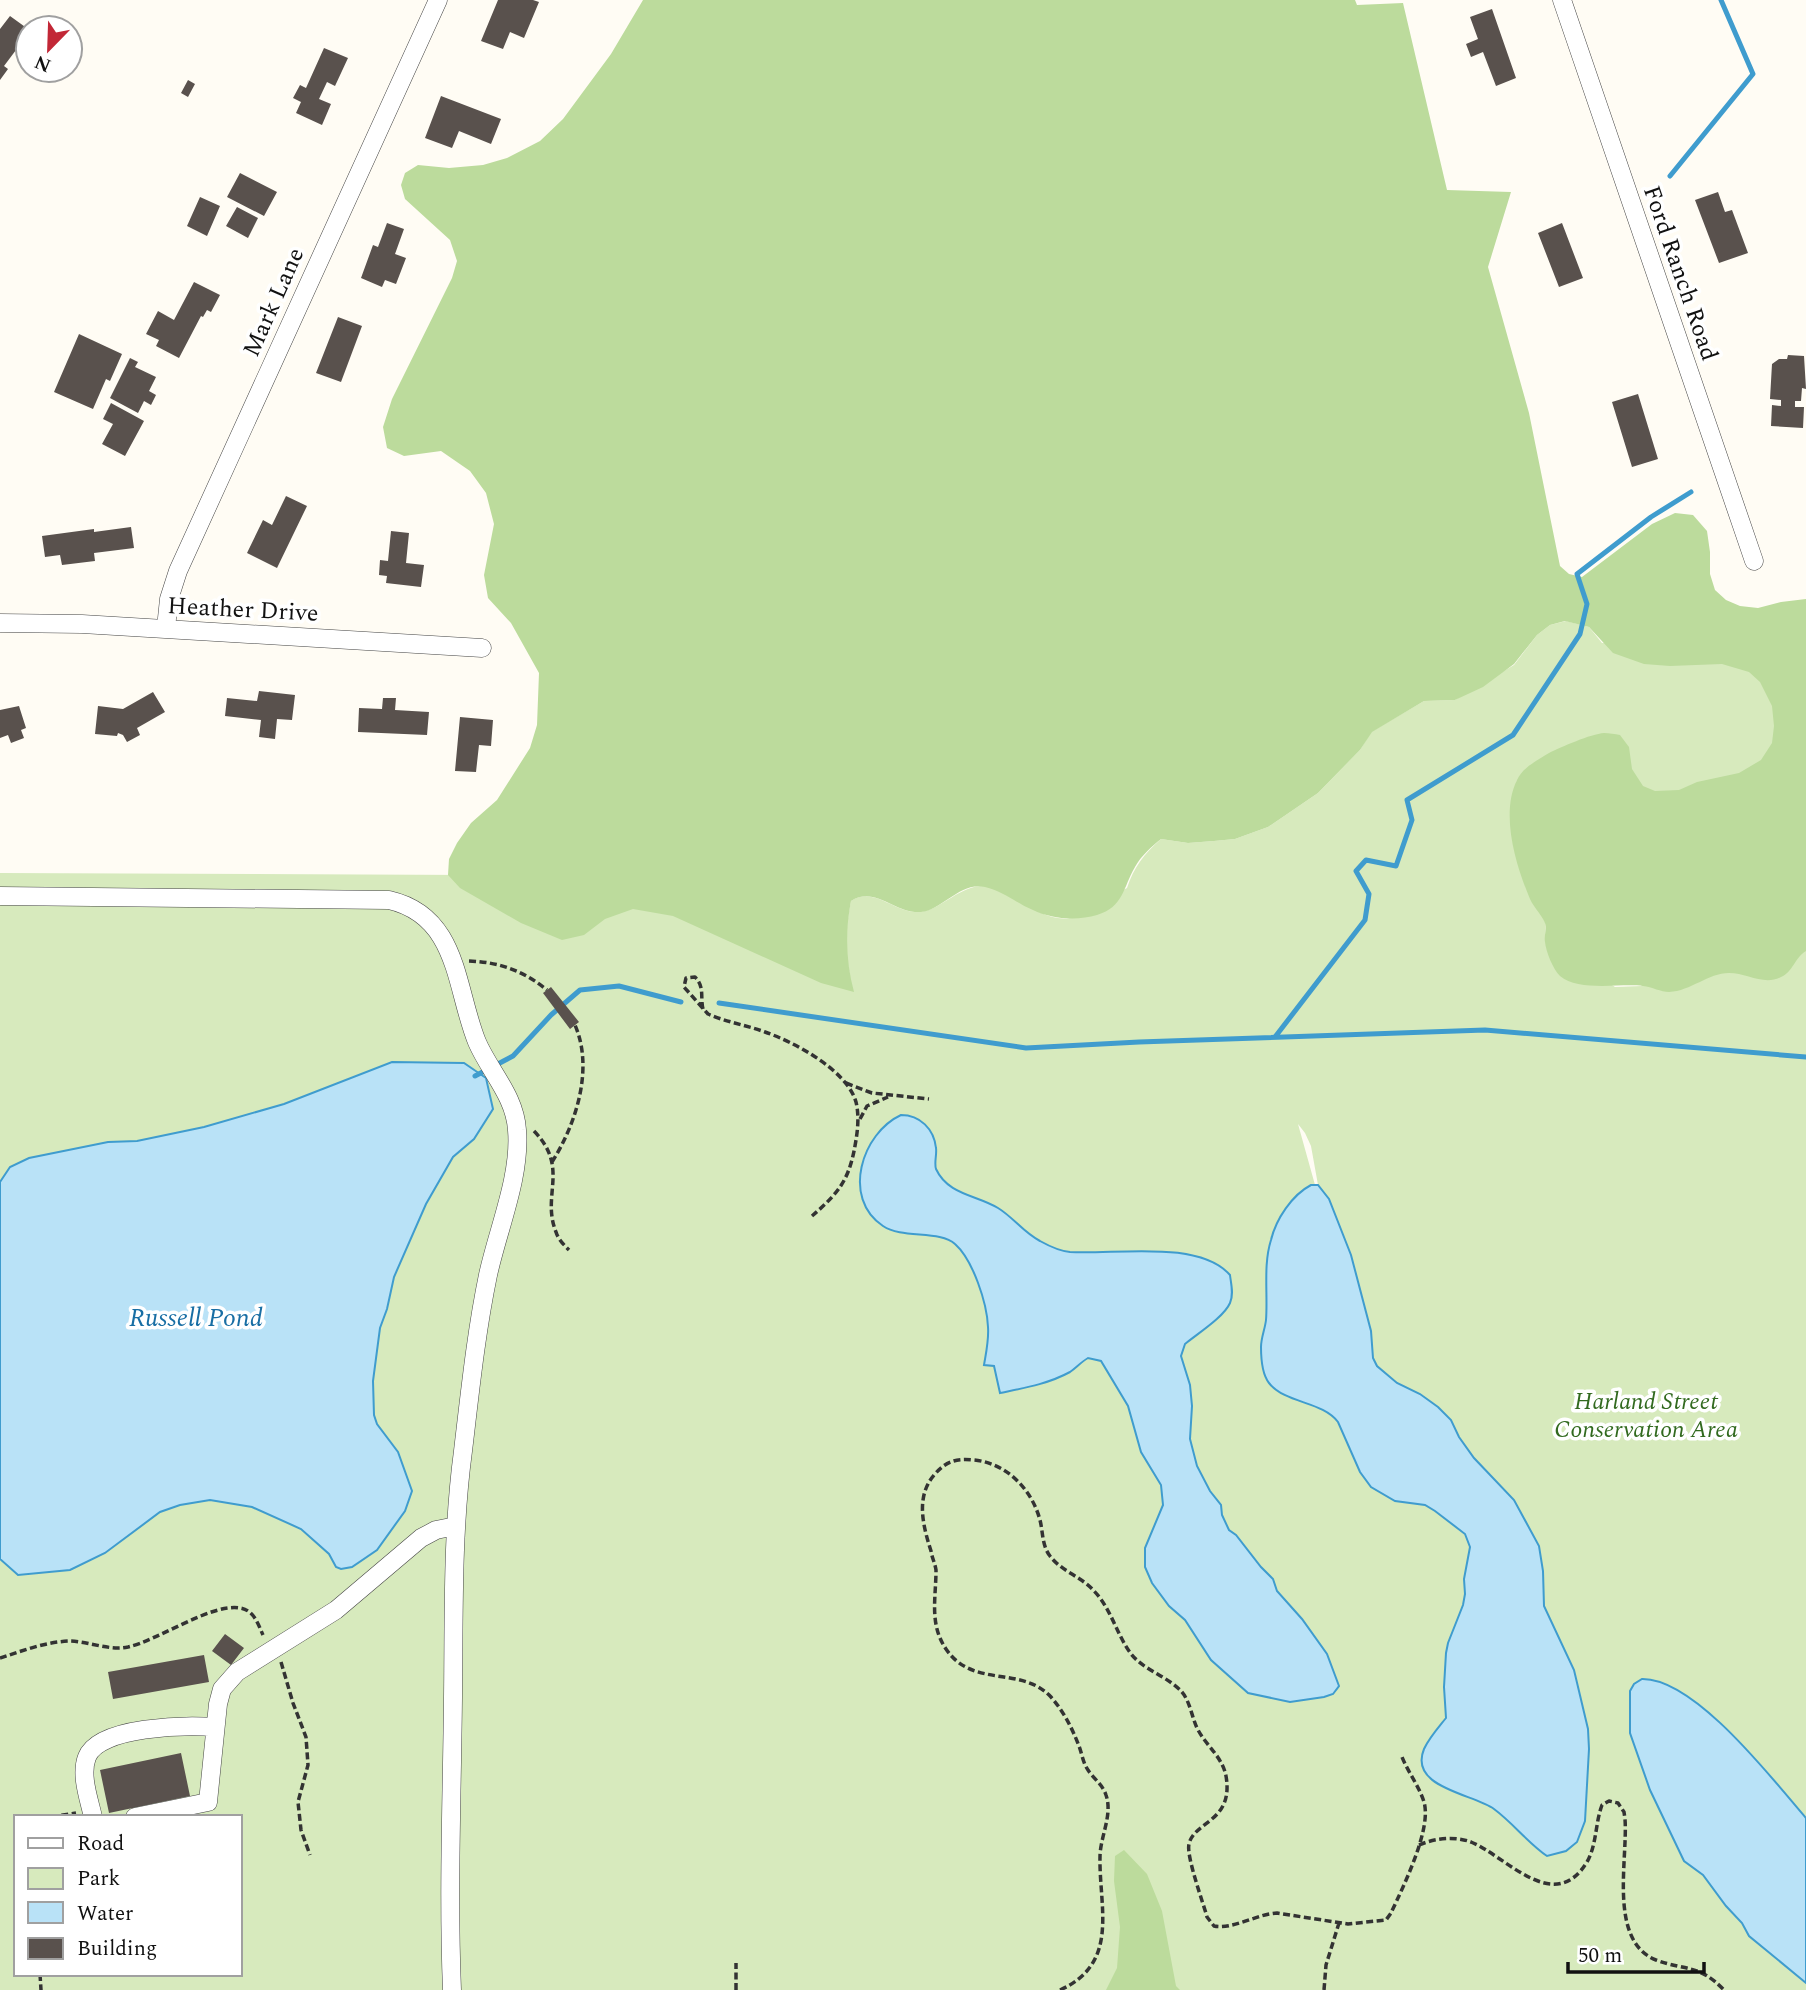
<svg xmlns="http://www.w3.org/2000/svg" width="1806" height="1990" viewBox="0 0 1806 1990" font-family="Spectral,serif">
	<rect width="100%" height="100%" fill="#fffcf4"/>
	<path fill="#d7eabd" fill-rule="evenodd" d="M 1566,621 L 1589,627 L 1602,643 L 1806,629 L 1806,1990 L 0,1990 L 0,873 L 473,875 L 581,748 L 850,975 C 844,952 846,924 851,901 C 873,886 892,911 916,912 C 938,913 956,888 980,886 C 1006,884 1039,924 1070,918 C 1080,916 1115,894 1127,888 C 1134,867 1144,854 1161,839 L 1188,843 L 1214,841 L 1235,839 L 1268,827 L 1318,793 L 1360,750 L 1371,732 L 1424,701 L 1455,700 L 1514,665 L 1537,635 L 1550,625 ZM 1517,780 L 1642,986 L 1615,987 L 1545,942 L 1546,925 L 1510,821 ZM 1298,1124 L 1305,1133 L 1311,1146 L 1318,1185 L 1329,1199 L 1351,1255 L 1371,1335 L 1358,1339 ZM 16,1817 L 240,1817 L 240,1974 L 16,1974 Z"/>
	<path fill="#bcdb9c" d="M 643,0 L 1355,0 L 1357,5 L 1403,3 L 1447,190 L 1511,192 L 1488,267 L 1529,413 L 1560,566 L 1569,574 L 1582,577 L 1652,524 L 1675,513 L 1693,515 L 1707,531 L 1710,552 L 1710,574 L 1715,590 L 1726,600 L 1740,606 L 1758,608 L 1781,602 L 1806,599 L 1806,951 C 1795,957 1793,972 1781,977 C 1764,986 1747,973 1729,973 C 1708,973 1691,991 1669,992 C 1661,992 1652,987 1643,986 C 1621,983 1578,992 1560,976 C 1553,969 1546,952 1545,942 C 1544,937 1546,931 1546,926 C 1544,917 1534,908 1530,899 C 1516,866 1500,814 1517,780 C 1523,767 1538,760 1549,753 C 1561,747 1591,734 1604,733 C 1609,733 1615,734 1620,735 L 1629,747 L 1632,769 L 1643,786 L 1655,791 L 1679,790 L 1697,782 L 1739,773 L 1761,760 L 1772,743 L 1774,726 L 1772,706 L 1760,682 L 1749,672 L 1722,664 L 1670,666 L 1644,664 L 1613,653 L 1589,627 L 1565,621 L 1550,625 L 1537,635 L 1514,664 L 1483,687 L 1455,700 L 1424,701 L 1372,732 L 1360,750 L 1318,793 L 1268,827 L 1235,839 L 1214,841 L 1188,843 L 1161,839 C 1151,847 1141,856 1135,867 C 1123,887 1124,907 1097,915 C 1077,921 1051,919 1033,910 C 1016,903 1003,891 985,887 C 961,881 942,910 921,912 C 895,914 875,885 851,901 C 845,932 846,962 854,992 L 821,983 L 673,916 L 633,909 L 605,919 L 584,935 L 562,940 L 521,923 L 460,888 L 448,875 L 449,859 L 457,843 L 471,823 L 497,800 L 530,748 L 537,725 L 539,673 L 511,623 L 488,598 L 484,575 L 494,524 L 486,493 L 470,471 L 441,451 L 404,456 L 387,448 L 383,427 L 392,399 L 452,278 L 457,261 L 450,240 L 405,199 L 401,185 L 405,173 L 418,165 L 449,168 L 483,165 L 507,158 L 540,141 L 563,119 L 611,54 Z
		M 1124,1850 L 1147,1874 L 1162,1911 L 1176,1986 L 1180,1990 L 1106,1990 L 1117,1968 L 1120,1927 L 1114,1881 L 1115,1856 Z"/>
	<path fill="#b9e2f7" stroke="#3f9cce" stroke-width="2" d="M 392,1062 L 464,1063 L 486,1078 L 493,1109 L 474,1139 L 453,1157 L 426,1204 L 394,1277 L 387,1309 L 380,1328 L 373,1381 L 374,1415 L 377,1424 L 398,1452 L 412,1491 L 405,1511 L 377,1550 L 352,1567 L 341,1569 L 336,1567 L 329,1554 L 301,1529 L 252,1507 L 210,1500 L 180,1505 L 160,1512 L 105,1553 L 70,1570 L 18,1575 L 0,1559 L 0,1182 L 10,1167 L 29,1158 L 108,1142 L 137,1141 L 204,1127 L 284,1104 Z
		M 901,1115 C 920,1115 934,1129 936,1148 C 937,1154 934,1163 936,1169 C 948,1195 977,1195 998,1208 C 1013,1217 1024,1233 1040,1241 C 1049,1246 1059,1251 1070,1252 C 1114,1255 1198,1239 1230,1275 C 1231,1284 1234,1294 1230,1303 C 1224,1317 1197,1334 1185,1344 L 1181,1356 L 1190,1385 L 1192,1406 L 1190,1439 L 1197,1466 L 1210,1491 L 1221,1505 L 1222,1515 L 1229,1530 L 1236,1535 L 1261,1567 L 1273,1579 L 1277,1591 L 1302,1619 L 1327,1654 L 1339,1686 L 1333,1694 L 1324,1697 L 1290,1702 L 1248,1693 L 1211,1660 L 1185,1620 L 1169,1606 L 1152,1583 L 1145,1567 L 1145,1548 L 1163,1505 L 1161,1485 L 1141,1452 L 1128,1406 L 1101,1361 L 1088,1358 C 1081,1362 1076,1368 1070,1372 C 1048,1384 1024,1388 1000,1393 L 994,1366 L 984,1365 C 986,1353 989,1340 988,1327 C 987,1303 973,1260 955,1244 C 940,1230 902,1239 883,1226 C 841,1198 862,1133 901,1115 Z
		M 1311,1185 L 1318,1185 L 1329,1199 L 1351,1255 L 1371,1331 L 1373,1358 L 1377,1366 L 1397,1383 L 1420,1394 L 1438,1407 L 1451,1420 L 1459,1437 L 1474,1458 L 1514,1500 L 1539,1546 L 1543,1571 L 1544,1606 L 1574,1670 L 1588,1729 L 1589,1749 L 1585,1821 L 1577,1842 L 1566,1851 L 1547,1856 C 1528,1843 1513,1823 1494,1809 C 1474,1794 1408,1788 1424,1749 C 1429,1738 1438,1728 1446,1718 L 1444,1687 L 1446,1653 L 1448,1643 L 1463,1605 L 1465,1594 L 1464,1579 L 1470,1547 L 1465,1534 L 1435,1511 L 1425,1505 L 1395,1501 L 1371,1487 L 1360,1472 L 1338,1422 C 1322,1401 1286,1404 1269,1383 C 1262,1374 1261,1358 1261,1347 C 1261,1338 1265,1329 1266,1320 C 1268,1294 1263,1265 1271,1240 C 1276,1219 1292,1195 1311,1185 Z
		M 1642,1679 C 1695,1678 1773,1780 1806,1818 L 1806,1983 L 1749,1936 L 1742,1923 L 1726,1906 L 1703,1875 L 1684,1861 L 1650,1790 L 1630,1733 L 1630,1691 L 1634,1684 Z"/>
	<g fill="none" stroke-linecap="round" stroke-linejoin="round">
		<path stroke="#3f9cce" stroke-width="5" d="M 1670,176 L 1753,74 L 1721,0
			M 719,1003 L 1026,1048 L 1139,1042 L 1485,1030 L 1806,1057
			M 1275,1037 L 1365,920 L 1369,894 L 1356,871 L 1366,860 L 1396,866 L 1412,820 L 1407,800 L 1513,735 L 1580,634 L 1587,604 L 1577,574 L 1651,517 L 1691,492
			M 475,1076 L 513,1056 L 551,1015 L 580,990 L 619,986 L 681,1002"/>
	</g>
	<path fill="#59514d" d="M 498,0 L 533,0 L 539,2 L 524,38 L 510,32 L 503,49 L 481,41 Z
		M 1492,9 L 1516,78 L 1496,86 L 1483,52 L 1471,57 L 1466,44 L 1478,39 L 1470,17 Z
		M 10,16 L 28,29 L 28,53 L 19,46 L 4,66 L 8,69 L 0,80 L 0,29 Z
		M 324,48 L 348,58 L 335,86 L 327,82 L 319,99 L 331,104 L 322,125 L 296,113 L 301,102 L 293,98 L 300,85 L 306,88 Z
		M 188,80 L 195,84 L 188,97 L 181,93 Z
		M 441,96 L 501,119 L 491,144 L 459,131 L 452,148 L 425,138 Z
		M 240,173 L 277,192 L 264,216 L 227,197 Z
		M 1718,192 L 1725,212 L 1732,210 L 1748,253 L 1719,263 L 1695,200 Z
		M 200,197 L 220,206 L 207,236 L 187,226 Z
		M 237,207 L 258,218 L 248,238 L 226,226 Z
		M 387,223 L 404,229 L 395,254 L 406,258 L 396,284 L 385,280 L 382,287 L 361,278 L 373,245 L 378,247 Z
		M 1562,223 L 1583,278 L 1559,287 L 1538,233 Z
		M 194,282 L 220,295 L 211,312 L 207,310 L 203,317 L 201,316 L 179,358 L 156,346 L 159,340 L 146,334 L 158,311 L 174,320 Z
		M 338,317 L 362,326 L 341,382 L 316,373 Z
		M 79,334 L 122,354 L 110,381 L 106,379 L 93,409 L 54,392 Z
		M 1788,355 L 1804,356 L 1806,389 L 1802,388 L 1801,401 L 1795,401 L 1795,407 L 1804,407 L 1803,428 L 1771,426 L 1772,405 L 1781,406 L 1781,400 L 1770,399 L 1772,364 L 1779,359 L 1787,359 Z
		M 130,358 L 138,362 L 135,367 L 156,377 L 149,391 L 156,395 L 151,405 L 144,401 L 138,413 L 110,398 Z
		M 1638,394 L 1658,459 L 1632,467 L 1612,402 Z
		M 111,403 L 144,421 L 125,456 L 102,444 L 113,424 L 103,419 Z
		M 286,496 L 307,506 L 277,568 L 247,553 L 263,520 L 272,525 Z
		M 131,527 L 134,548 L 94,553 L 95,561 L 62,565 L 60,555 L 45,557 L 42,536 L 94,529 L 94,532 Z
		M 391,531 L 409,533 L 406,563 L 424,565 L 421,587 L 386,583 L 387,576 L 379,575 L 380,560 L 388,561 Z
		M 259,691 L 295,695 L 292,720 L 277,719 L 275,739 L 259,737 L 261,720 L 225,716 L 227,698 L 257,701 Z
		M 153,692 L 165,712 L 137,728 L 140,735 L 127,742 L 123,735 L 118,733 L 117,736 L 95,734 L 98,706 L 123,709 Z
		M 383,698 L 396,698 L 395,710 L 429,712 L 427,735 L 358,732 L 359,708 L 382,709 Z
		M 19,706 L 26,728 L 21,730 L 24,738 L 11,743 L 8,735 L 0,738 L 0,710 Z
		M 460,717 L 493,720 L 491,746 L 479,745 L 476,772 L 455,771 Z
		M 551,987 L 579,1022 L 570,1029 L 543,993 Z
		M 225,1634 L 244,1648 L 231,1665 L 212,1651 Z
		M 204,1655 L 209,1682 L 113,1699 L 108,1672 Z
		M 181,1753 L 190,1796 L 109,1813 L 100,1770 Z"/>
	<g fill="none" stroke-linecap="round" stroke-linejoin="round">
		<g stroke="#444" stroke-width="19">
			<path id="minor" d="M 1562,0 L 1754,561
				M 0,623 L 82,624 L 482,648
				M 166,628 L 169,599 L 178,571 L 438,0
				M 0,896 L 389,900 C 459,916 455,988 477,1042 C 490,1072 515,1096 517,1130 C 521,1176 498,1229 488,1275 C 476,1333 470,1392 463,1451 C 452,1533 454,1615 453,1698 C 452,1795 448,1893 452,1990
				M 93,1817 C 89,1799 80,1775 87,1757 C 99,1726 186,1725 215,1727
				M 135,1817 L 208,1802 L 218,1704 L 222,1689 L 237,1672 L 336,1610 L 421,1538 L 436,1530 L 456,1526"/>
		</g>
		<path stroke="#333" stroke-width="3.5" stroke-dasharray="7 3.5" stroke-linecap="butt" d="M 469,961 C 499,962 524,971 547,990
			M 703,1009 C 700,997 705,987 695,977 L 686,978 L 684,987 L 708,1014 C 726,1022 746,1025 765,1032 C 794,1042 847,1070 856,1102 C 859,1114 858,1128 856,1140 C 850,1178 841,1191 812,1216
			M 846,1083 L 872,1093 L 929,1099
			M 860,1119 L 867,1106 L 888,1097
			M 534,1131 C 570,1168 541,1195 556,1232 C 558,1239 564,1245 569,1250
			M 552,1162 C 576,1124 594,1069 575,1025
			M 0,1658 C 22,1651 45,1642 69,1641 C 88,1641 108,1651 128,1647 C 159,1640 211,1603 240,1608 C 254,1610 258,1624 263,1635
			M 281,1662 L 293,1703 L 306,1737 L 308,1765 L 298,1802 L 301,1830 L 310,1855
			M 51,1817 L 76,1813
			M 1419,1845 C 1435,1838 1455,1836 1471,1842 C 1506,1856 1554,1916 1587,1862 C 1597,1844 1595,1824 1602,1805 L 1609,1801 L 1618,1803 L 1624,1812 L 1625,1819 C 1628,1860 1608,1941 1656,1960 C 1686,1971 1699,1964 1724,1990
			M 40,1974 L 41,1990
			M 736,1990 L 736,1963
			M 1060,1990 C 1120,1963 1099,1908 1100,1857 C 1100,1837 1113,1815 1106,1795 C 1103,1785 1093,1778 1088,1770 C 1083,1763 1082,1754 1079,1746 C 1072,1728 1064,1712 1051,1697 C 1021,1665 973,1689 946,1649 C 929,1624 936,1598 936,1570 C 935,1563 932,1558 931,1551 C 923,1526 915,1496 935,1474 C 946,1461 957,1458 974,1460 C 1007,1463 1032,1490 1040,1520 C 1043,1532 1042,1546 1050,1556 C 1061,1571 1082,1577 1094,1591 C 1110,1607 1116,1632 1129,1651 C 1141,1669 1163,1674 1179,1689 C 1190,1699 1191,1715 1197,1728 C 1206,1746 1222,1756 1226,1776 C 1234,1822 1194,1821 1189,1844 C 1186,1856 1203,1902 1207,1917 L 1214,1926 C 1232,1930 1257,1914 1277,1913 L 1348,1924 L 1386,1920 L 1391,1913 C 1403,1887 1432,1829 1424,1802 C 1419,1786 1408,1772 1402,1757
			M 1324,1990 L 1326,1965 L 1339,1923"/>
		<use href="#minor" stroke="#fff" stroke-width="18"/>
	</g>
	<g text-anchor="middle" stroke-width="7" stroke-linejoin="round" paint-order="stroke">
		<g font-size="24" fill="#111" stroke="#fff">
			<text transform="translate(1681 273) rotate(71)" y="8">Ford Ranch Road</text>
			<text transform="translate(273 302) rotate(-66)" y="8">Mark Lane</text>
			<text transform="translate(243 609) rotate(3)" y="8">Heather Drive</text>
		</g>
		<g font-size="24" font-style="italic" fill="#326a1f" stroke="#fff">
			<text x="1646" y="1409">Harland Street<tspan x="1646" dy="28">Conservation Area</tspan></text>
		</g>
		<g font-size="26" font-style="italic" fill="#186ea4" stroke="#fff">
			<text x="196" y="1326">Russell Pond</text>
		</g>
	</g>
	<rect x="14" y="1815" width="228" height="161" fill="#ffffff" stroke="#a0a0a0" stroke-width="2"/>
	<rect x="28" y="1838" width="35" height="10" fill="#ffffff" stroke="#a0a0a0" stroke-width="2"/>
	<text x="77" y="1850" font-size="21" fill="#111111">Road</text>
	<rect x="28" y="1868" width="35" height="21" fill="#d7eabd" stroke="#a0a0a0" stroke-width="2"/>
	<text x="77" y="1885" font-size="21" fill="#111111">Park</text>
	<rect x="28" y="1902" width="35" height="21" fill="#b9e2f7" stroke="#a0a0a0" stroke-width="2"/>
	<text x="77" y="1920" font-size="21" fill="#111111">Water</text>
	<rect x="28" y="1938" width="35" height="21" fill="#59514d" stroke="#a0a0a0" stroke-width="2"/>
	<text x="77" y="1955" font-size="21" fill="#111111">Building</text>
	<g transform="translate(49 49) rotate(203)"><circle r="33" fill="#ffffff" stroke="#a0a0a0" stroke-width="2"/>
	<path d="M0-5L12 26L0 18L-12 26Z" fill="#c22736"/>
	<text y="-10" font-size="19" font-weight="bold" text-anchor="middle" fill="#111111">N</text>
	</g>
	<path d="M1568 1962v10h136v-10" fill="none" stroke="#111111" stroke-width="3.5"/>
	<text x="1578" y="1962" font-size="21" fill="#111111" stroke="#ffffff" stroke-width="5" paint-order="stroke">50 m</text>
</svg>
